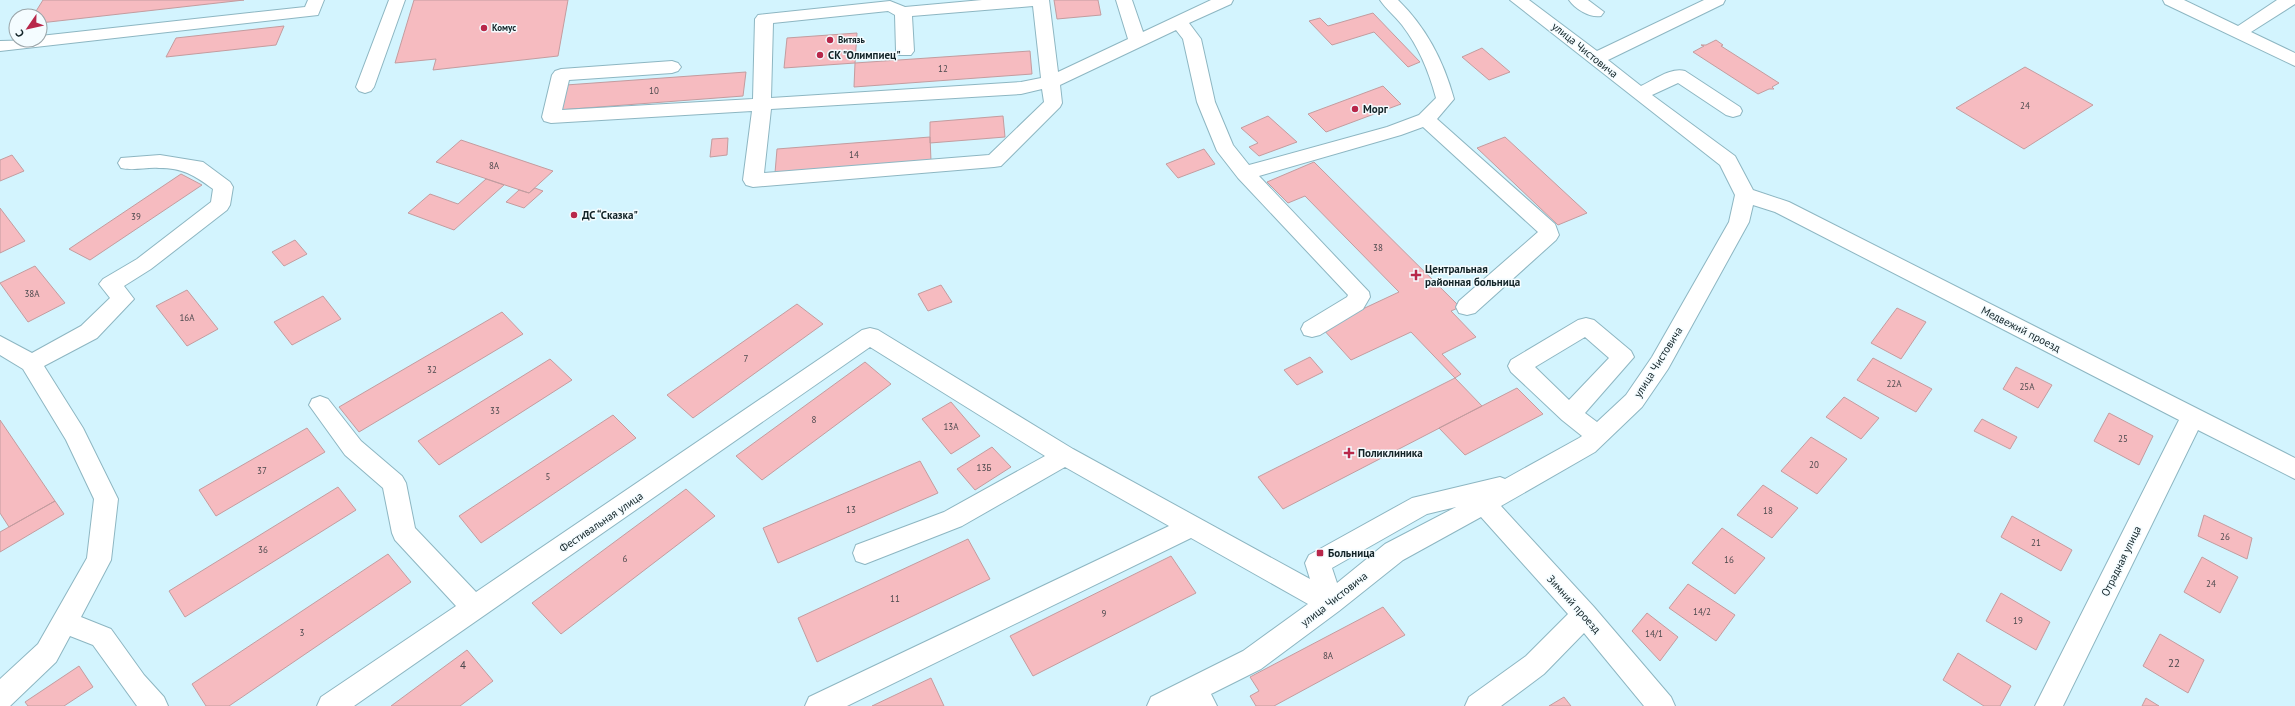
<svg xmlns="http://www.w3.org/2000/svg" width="2295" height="706" viewBox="0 0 2295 706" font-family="'PT Sans',sans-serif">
	<rect width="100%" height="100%" fill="#d3f4fe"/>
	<path fill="#f6bbc0" stroke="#c39c9f" d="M 43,0 L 244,0 L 40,23 L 40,16 L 33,16 Z
		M 414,0 L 568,0 L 558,56 L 433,70 L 436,59 L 395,63 Z
		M 1054,0 L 1098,0 L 1101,15 L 1057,19 Z
		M 1373,13 L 1420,62 L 1408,67 L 1374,32 L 1332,45 L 1309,21 L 1320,18 L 1328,26 Z
		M 284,26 L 276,45 L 166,57 L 176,38 Z
		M 857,33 L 855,63 L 784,68 L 787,38 Z
		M 1716,40 L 1723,45 L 1721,46 L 1779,83 L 1772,87 L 1774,89 L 1769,89 L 1758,94 L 1693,52 L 1704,46 L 1701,45 L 1706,45 Z
		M 1482,48 L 1510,72 L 1489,80 L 1462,57 Z
		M 1030,51 L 1032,74 L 854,87 L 855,63 Z
		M 2025,67 L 2093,105 L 2024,149 L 1956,108 Z
		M 746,72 L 743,96 L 559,110 L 566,85 Z
		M 1383,86 L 1401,104 L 1326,132 L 1308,114 Z
		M 1003,116 L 1005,137 L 930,143 L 930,122 Z
		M 1268,116 L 1297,142 L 1259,156 L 1249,147 L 1258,143 L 1241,128 Z
		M 930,137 L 931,161 L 775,173 L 777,149 Z
		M 1505,137 L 1587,213 L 1558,225 L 1477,148 Z
		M 728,138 L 727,155 L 710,157 L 712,139 Z
		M 461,140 L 553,171 L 529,193 L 436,162 Z
		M 1204,149 L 1215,164 L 1178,178 L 1166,164 Z
		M 12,155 L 24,171 L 0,181 L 0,160 Z
		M 1314,162 L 1460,307 L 1451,311 L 1476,337 L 1442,354 L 1461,374 L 1455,378 L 1411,332 L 1351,360 L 1322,328 L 1399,292 L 1305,196 L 1288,203 L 1267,182 Z
		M 181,174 L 202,185 L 90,260 L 69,249 Z
		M 486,179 L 504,185 L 454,230 L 408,213 L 430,194 L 458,204 Z
		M 535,188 L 543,191 L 524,208 L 506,202 L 519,190 L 529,193 Z
		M 0,208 L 25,241 L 0,253 Z
		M 295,240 L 307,254 L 284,266 L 272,252 Z
		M 35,266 L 65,303 L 28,322 L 0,283 Z
		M 941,285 L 952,302 L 928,311 L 918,294 Z
		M 187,290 L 218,329 L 187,346 L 156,306 Z
		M 323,296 L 341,319 L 292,345 L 274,322 Z
		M 797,304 L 823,324 L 693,418 L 667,395 Z
		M 1897,308 L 1926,322 L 1901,359 L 1871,343 Z
		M 502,312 L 523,334 L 359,432 L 339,407 Z
		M 1310,357 L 1323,372 L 1297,385 L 1284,370 Z
		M 1873,358 L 1932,389 L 1916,412 L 1857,380 Z
		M 550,359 L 572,380 L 439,465 L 418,441 Z
		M 865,362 L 891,384 L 762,480 L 736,456 Z
		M 2016,367 L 2052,385 L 2038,408 L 2003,389 Z
		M 1455,378 L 1482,406 L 1283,509 L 1258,477 Z
		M 1517,388 L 1543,414 L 1465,455 L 1439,428 Z
		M 1844,397 L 1879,418 L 1861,439 L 1826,417 Z
		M 951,402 L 980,436 L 951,454 L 922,419 Z
		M 2109,413 L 2153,436 L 2139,465 L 2094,441 Z
		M 613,415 L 636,438 L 481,543 L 459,516 Z
		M 1982,419 L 2017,437 L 2010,449 L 1974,431 Z
		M 0,420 L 55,501 L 9,527 L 0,513 Z
		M 307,428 L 325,452 L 216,516 L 199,490 Z
		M 1811,437 L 1847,459 L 1817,494 L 1781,471 Z
		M 992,447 L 1011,467 L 975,490 L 957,469 Z
		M 920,461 L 938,493 L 778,563 L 763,528 Z
		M 1763,485 L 1798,508 L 1772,538 L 1737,515 Z
		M 338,487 L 356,510 L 185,617 L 169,591 Z
		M 686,489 L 715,516 L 561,634 L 532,603 Z
		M 55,501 L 64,514 L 0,552 L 0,532 Z
		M 2204,515 L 2252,538 L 2247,559 L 2198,536 Z
		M 2012,516 L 2072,550 L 2061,571 L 2001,537 Z
		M 1722,528 L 1765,558 L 1735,594 L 1692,563 Z
		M 968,539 L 990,579 L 817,662 L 798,618 Z
		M 388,554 L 411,582 L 229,706 L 206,706 L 192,684 Z
		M 1171,556 L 1196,593 L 1033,676 L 1010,636 Z
		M 2202,557 L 2238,577 L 2220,613 L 2184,592 Z
		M 1688,584 L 1735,615 L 1716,641 L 1669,608 Z
		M 2001,593 L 2050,622 L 2036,650 L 1986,621 Z
		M 1383,607 L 1405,635 L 1274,706 L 1256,706 L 1250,696 L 1259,691 L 1250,677 Z
		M 1647,613 L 1678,637 L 1660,661 L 1632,631 Z
		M 2160,634 L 2204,660 L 2188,693 L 2143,666 Z
		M 467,650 L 493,681 L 460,706 L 391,706 Z
		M 1958,653 L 2011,686 L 2000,706 L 1984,706 L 1943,680 Z
		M 79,666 L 93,687 L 64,706 L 28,706 L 25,702 Z
		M 931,678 L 944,706 L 872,706 Z
		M 1564,697 L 1571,706 L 1549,706 Z
		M 2146,698 L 2159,706 L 2142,706 Z"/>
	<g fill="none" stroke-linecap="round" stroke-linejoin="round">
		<g stroke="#8db6c2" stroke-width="2">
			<path id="minor" d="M 308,0 L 324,0 L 318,15 L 0,51 L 0,41 L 40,40 L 40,36 L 305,7 Z
				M 389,0 L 405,0 L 374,87 L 371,91 L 365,93 L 359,91 L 356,87 Z
				M 982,0 L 1049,0 L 1058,72 L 1128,39 L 1116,0 L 1132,0 L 1143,32 L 1211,0 L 1233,0 L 1231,4 L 1189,23 L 1201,39 L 1215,102 L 1233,145 L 1249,165 L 1387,127 L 1419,115 L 1436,98 C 1429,72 1419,47 1402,25 C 1395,16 1386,9 1380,0 L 1398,0 C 1426,27 1444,62 1454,99 L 1437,119 L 1555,224 L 1559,235 L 1556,240 L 1475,313 L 1467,315 L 1459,313 L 1456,307 L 1459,301 L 1538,232 L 1423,127 L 1401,135 L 1259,176 L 1369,292 L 1370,297 L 1363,309 L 1320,335 L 1312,337 L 1304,335 L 1301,329 L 1304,323 L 1347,297 L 1348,295 L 1238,178 L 1217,151 L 1197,102 L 1183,39 L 1176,30 L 1060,85 L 1062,103 L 1060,107 L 1001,166 L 994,167 L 753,187 L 746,185 L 743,180 L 752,111 L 551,123 L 544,121 L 542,117 L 552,75 L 555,71 L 561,69 L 672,61 L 678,63 L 681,67 L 678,71 L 672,73 L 569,80 L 562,110 L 753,99 L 755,19 L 758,15 L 890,1 L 905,7 ZM 1033,6 L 1041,78 L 1021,82 L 771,98 L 773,23 L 888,11 L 895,15 L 896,51 L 899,55 L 911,55 L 914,51 L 912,16 ZM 1042,89 L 1044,102 L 989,155 L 764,173 L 771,109 L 1021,94 Z
				M 1510,0 L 1529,0 L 1597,51 L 1704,0 L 1725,0 L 1723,4 L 1608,60 L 1641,86 C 1654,80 1671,67 1685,71 L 1740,107 L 1742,111 L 1740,115 L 1733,117 L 1726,115 L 1678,83 L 1652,95 L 1735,156 L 1753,190 L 1789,202 L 2295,458 L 2295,479 L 2198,430 L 2063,706 L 2035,706 L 2179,420 L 1775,212 L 1753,205 L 1749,222 L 1668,369 L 1642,407 L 1595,452 L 1501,506 L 1594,607 L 1671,697 L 1675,706 L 1644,706 L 1584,633 L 1544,674 L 1501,706 L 1465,706 L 1469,697 L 1526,656 L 1568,614 L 1481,517 L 1403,560 L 1339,611 L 1261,669 L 1211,694 L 1217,706 L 1147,706 L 1151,697 L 1243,651 L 1308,604 L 1191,538 L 847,706 L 805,706 L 809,697 L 1169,526 L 1065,467 L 962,526 L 865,564 L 856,561 L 853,553 L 856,545 L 944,512 L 1045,456 L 870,347 L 354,706 L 317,706 L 321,697 L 456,606 L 395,540 L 392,533 L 383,488 L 345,455 L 309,405 L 312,399 L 320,396 L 328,399 L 361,441 L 402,476 L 406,483 L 415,528 L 476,592 L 862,330 L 870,328 L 878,330 L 1073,449 L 1310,579 L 1305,563 L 1309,555 L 1412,498 L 1500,477 L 1505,479 L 1579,438 L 1582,436 L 1562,420 L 1511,372 L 1508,366 L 1511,360 L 1578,320 L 1586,318 L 1594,320 L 1631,351 L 1634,357 L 1585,413 L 1597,422 L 1626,395 L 1652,357 L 1729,222 L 1735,195 L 1720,165 ZM 1585,337 L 1609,358 L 1569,400 L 1535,367 ZM 1456,507 L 1385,544 L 1337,583 L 1332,568 L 1427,514 Z
				M 1569,0 L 1588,0 L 1604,12 L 1601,16 C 1590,18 1575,9 1569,0 Z
				M 2163,0 L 2184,0 L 2238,26 L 2277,0 L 2295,0 L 2295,4 L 2251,32 L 2295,53 L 2295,66 L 2165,4 Z
				M 160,155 L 203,162 L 230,182 L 233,187 L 230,205 L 227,210 L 151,269 L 124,286 L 134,299 L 97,338 L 44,366 L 83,428 L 118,499 L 111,560 L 81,617 L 111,629 L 144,675 L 164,697 L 168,706 L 137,706 L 93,645 L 70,636 L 56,662 L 10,706 L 0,706 L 0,679 L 38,644 L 87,558 L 94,499 L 66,440 L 23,369 L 0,355 L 0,336 L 32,353 L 81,326 L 110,298 L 99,284 L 103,279 L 137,259 L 211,202 L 213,189 C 194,175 183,168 159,168 C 146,167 134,171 121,168 L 118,163 L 121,158 Z"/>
		</g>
		<use href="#minor" fill="#fff" fill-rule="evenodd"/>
	</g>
	<g fill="#b8274a" stroke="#f4fcff" stroke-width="1.5">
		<circle cx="484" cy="28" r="4"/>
		<circle cx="830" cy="40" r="4"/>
		<circle cx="820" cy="55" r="4"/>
		<circle cx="1355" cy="109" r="4"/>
		<circle cx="574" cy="215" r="4"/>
		<path d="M1414 269h4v4h4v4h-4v4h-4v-4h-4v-4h4z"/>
		<path d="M1347 447h4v4h4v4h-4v4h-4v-4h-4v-4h4z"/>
		<rect x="1316" y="549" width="8" height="8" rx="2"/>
	</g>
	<g text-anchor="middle" stroke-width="3" stroke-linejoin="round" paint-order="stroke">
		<g font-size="9" font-weight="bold" fill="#122327" stroke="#f4fcff" text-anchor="start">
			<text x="492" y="31">Комус</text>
			<text x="838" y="43">Витязь</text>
		</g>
		<g font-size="9" fill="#4b494d">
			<text x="943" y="72">12</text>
			<text x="654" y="94">10</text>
			<text x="2025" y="109">24</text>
			<text x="854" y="158">14</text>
			<text x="494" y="169">8А</text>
			<text x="136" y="220">39</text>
			<text x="1378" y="251">38</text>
			<text x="32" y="297">38А</text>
			<text x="187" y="321">16А</text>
			<text x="746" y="362">7</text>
			<text x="432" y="373">32</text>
			<text x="1894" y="387">22А</text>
			<text x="2027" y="390">25А</text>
			<text x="495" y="414">33</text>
			<text x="814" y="423">8</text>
			<text x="951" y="430">13А</text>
			<text x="2123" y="442">25</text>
			<text x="1814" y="468">20</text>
			<text x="984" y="471">13Б</text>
			<text x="262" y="474">37</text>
			<text x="548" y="480">5</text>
			<text x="851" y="513">13</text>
			<text x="1768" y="514">18</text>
			<text x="2225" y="540">26</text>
			<text x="2036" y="546">21</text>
			<text x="263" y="553">36</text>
			<text x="625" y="562">6</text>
			<text x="1729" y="563">16</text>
			<text x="2211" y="587">24</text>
			<text x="895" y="602">11</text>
			<text x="1702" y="615">14/2</text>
			<text x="1104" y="617">9</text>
			<text x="2018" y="624">19</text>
			<text x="302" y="636">3</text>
			<text x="1654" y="637">14/1</text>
			<text x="1328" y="659">8А</text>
		</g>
		<g font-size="11" fill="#122327" stroke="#f4fcff">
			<text transform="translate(1585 50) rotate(39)" y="4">улица Чистовича</text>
			<text transform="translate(2021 329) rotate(27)" y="4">Медвежий проезд</text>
			<text transform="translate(1658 362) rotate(-58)" y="4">улица Чистовича</text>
			<text transform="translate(601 522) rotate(-34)" y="4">Фестивальная улица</text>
			<text transform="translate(2121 561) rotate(-64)" y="4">Отрадная улица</text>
			<text transform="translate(1334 599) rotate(-38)" y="4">улица Чистовича</text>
			<text transform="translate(1574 604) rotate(48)" y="4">Зимний проезд</text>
		</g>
		<g font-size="11" font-weight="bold" fill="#122327" stroke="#f4fcff" text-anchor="start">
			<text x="828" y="59">СК "Олимпиец"</text>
			<text x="1363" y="113">Морг</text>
			<text x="582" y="219">ДС “Сказка"</text>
			<text x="1425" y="273">Центральная<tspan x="1425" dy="13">районная больница</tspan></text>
			<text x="1358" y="457">Поликлиника</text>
			<text x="1328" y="557">Больница</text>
		</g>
		<g font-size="11" fill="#4b494d">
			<text x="2174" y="667">22</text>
			<text x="463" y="669">4</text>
		</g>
	</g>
	<g transform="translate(28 28) rotate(236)"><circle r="19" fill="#f4fcff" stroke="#9aa5a9"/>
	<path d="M0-3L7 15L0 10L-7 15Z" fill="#b8274a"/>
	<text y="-6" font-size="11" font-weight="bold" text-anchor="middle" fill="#122327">С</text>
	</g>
</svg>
